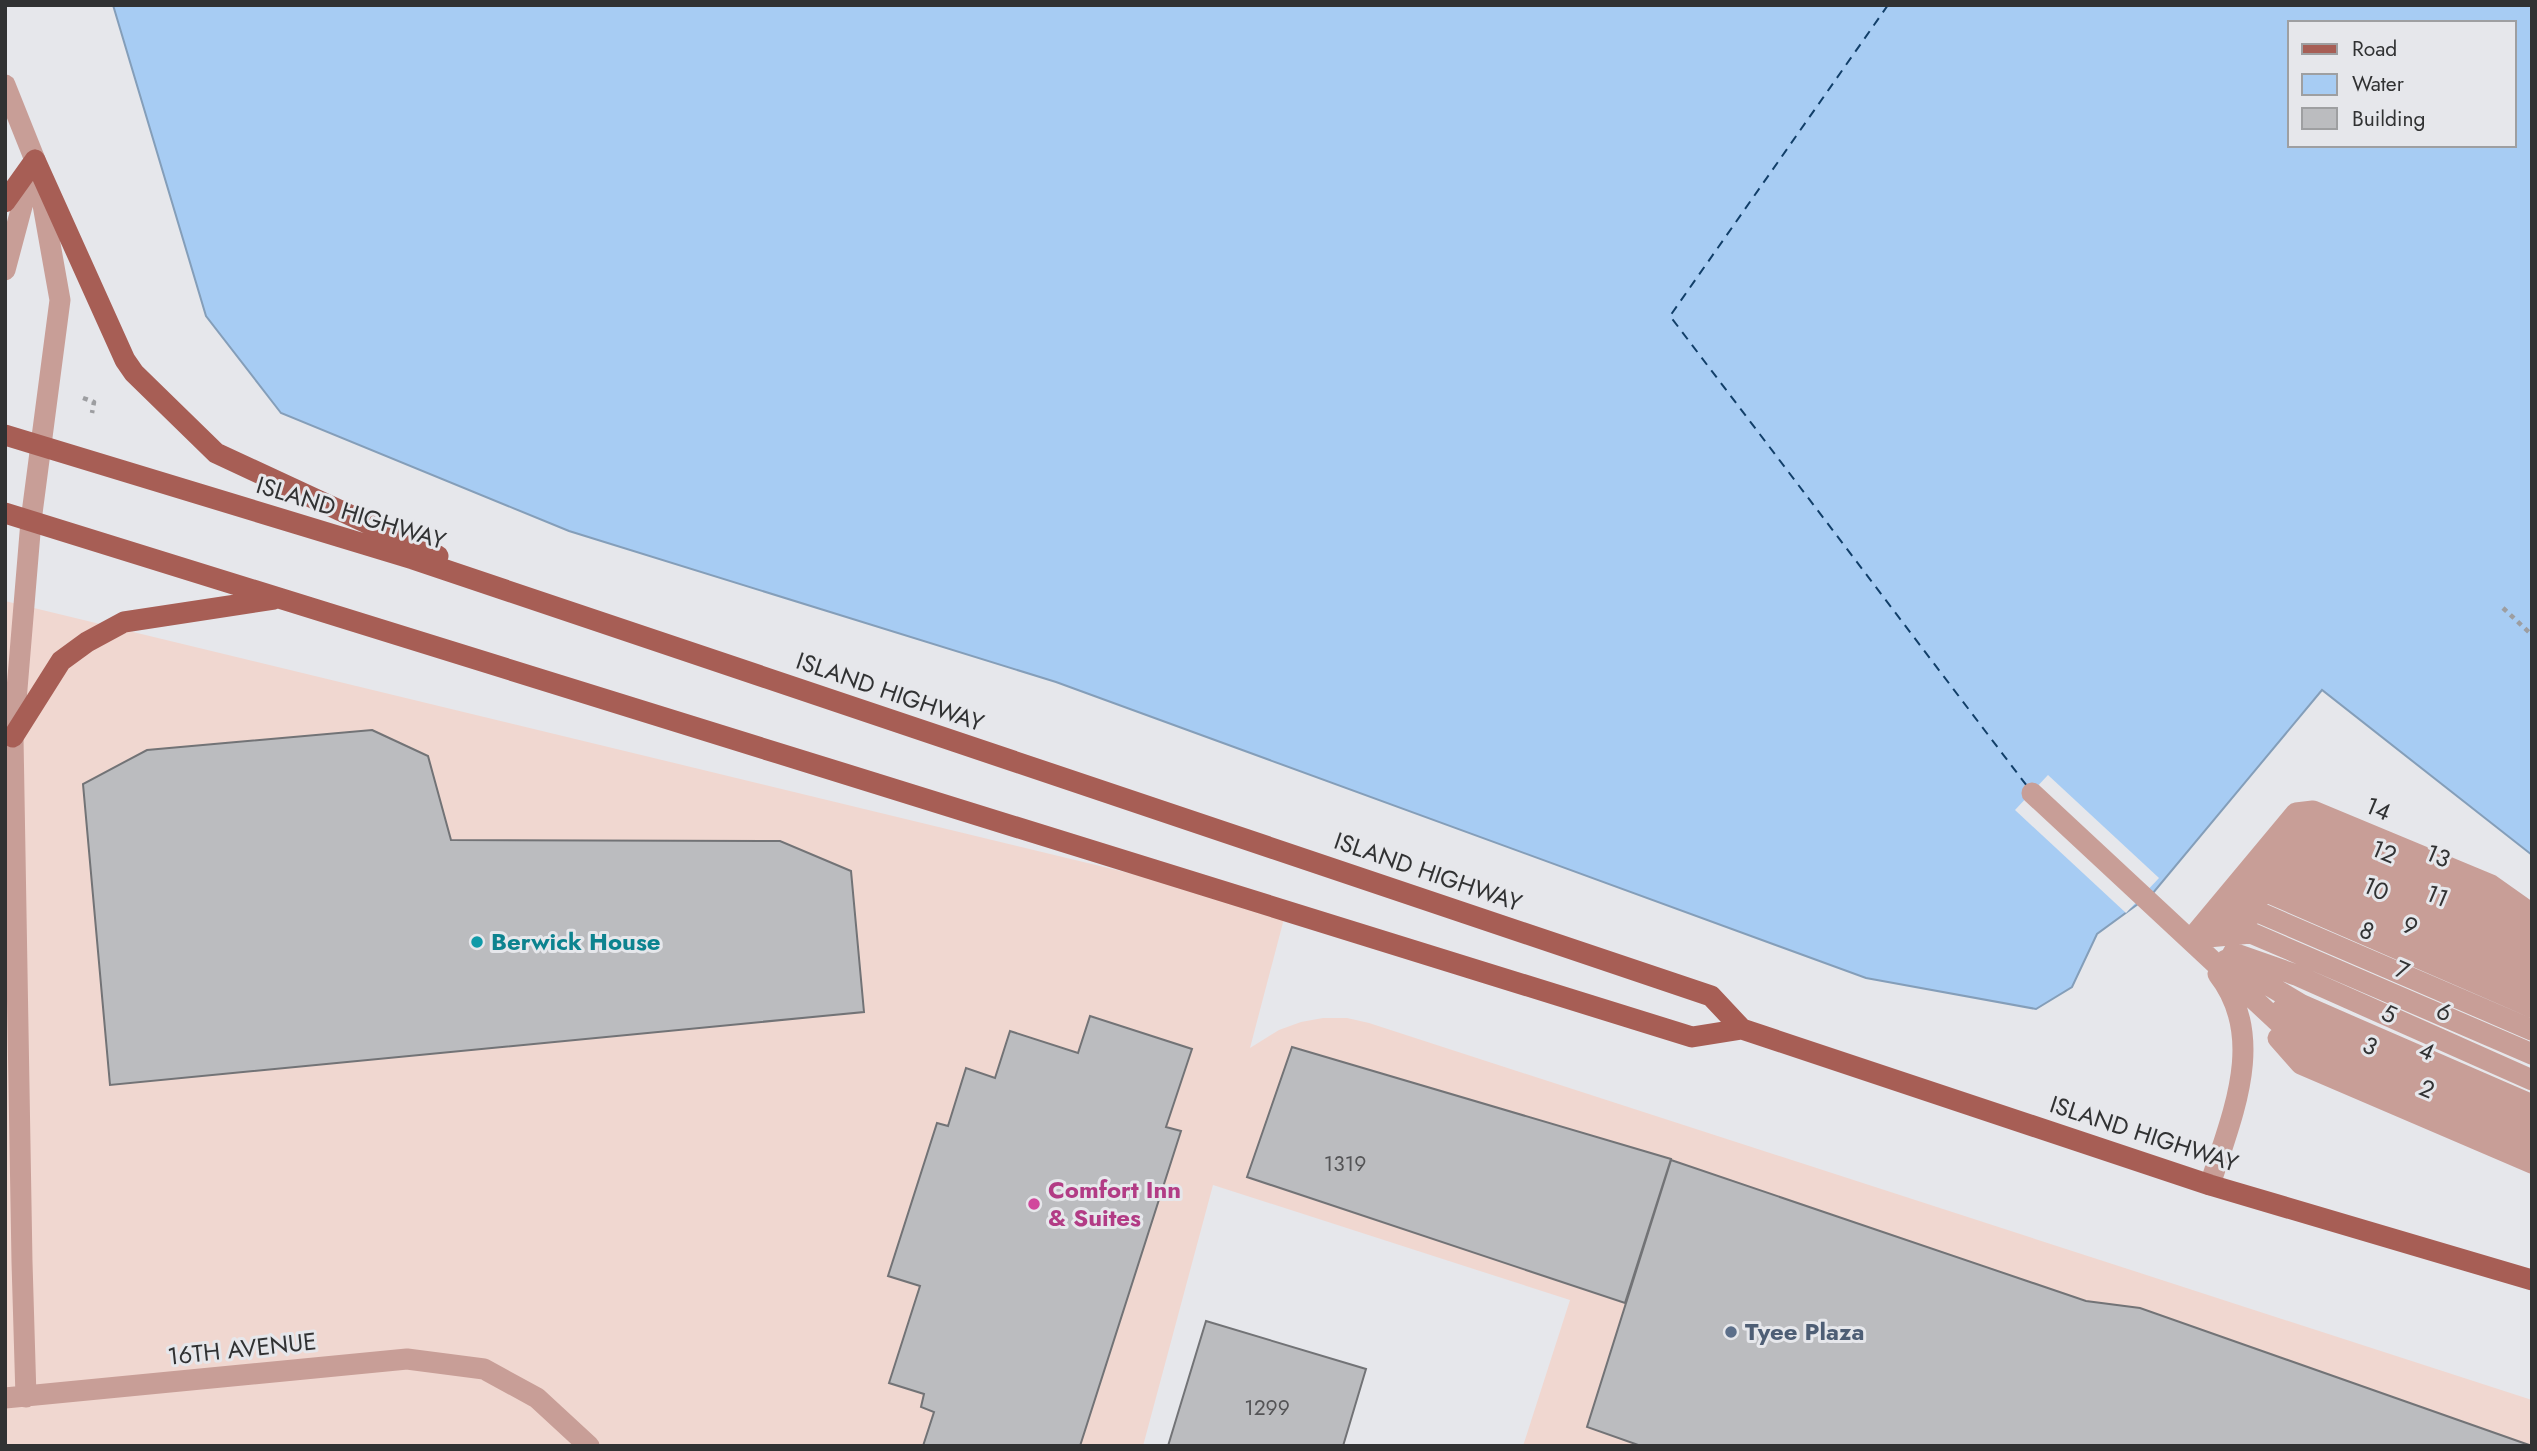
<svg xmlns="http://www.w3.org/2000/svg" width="2537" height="1451" viewBox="0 0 2537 1451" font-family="Jost,sans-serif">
	<rect width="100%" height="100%" fill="#e6e7eb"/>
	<path fill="#f0d7d0" d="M 5,601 L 1286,911 L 1250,1048 L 1279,1030 L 1301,1022 L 1323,1018 L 1347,1018 L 1369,1023 L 2532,1400 L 2532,1446 L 1523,1446 L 1570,1300 L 1213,1185 L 1143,1446 L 5,1446 Z"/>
	<path fill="#a7ccf3" stroke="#849eb9" stroke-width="2" fill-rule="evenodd" d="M 113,5 L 2532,5 L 2532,855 L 2322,690 L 2153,893 L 2097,934 L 2072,987 L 2036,1009 L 1866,978 L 1056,682 L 569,531 L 281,413 L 206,316 ZM 2290,23 L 2514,23 L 2514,145 L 2290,145 Z"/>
	<path fill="#e6e7eb" d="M 2048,775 L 2159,878 L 2126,913 L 2015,810 Z"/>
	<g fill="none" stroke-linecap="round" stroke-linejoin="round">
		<path stroke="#123f69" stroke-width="2" stroke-dasharray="9 7" stroke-linecap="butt" d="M 1888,5 L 1670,316 L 2027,786"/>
	</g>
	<path fill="#bbbcbf" stroke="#727376" stroke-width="2" d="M 372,730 L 428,756 L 451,840 L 780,841 L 851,871 L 864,1012 L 110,1085 L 83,784 L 147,750 Z
		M 1090,1016 L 1192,1049 L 1166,1127 L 1181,1131 L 1080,1446 L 923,1446 L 934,1412 L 921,1407 L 924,1394 L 889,1383 L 920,1286 L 888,1276 L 937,1123 L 948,1126 L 966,1068 L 995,1078 L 1010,1031 L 1078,1053 Z
		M 1292,1047 L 1671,1159 L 1625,1303 L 1247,1177 Z
		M 1671,1160 L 2086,1301 L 2140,1308 L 2532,1446 L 1641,1446 L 1587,1427 Z
		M 1206,1321 L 1366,1369 L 1343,1446 L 1168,1446 Z"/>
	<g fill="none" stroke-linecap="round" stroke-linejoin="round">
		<path stroke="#9d9ea1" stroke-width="4.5" stroke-dasharray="5 5" stroke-linecap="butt" d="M 83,398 L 94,402 L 92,413
			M 2503,608 L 2532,635"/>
		<path stroke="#c89e97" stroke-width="21" d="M 5,85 L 35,160 L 60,300 L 31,521 L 13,737 L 22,1262 L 26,1397
			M 5,270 L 33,165
			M 2032,793 L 2303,1045 L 2532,1145
			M 2278,845 L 2289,833 L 2306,829 L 2529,923
			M 2279,855 L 2292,842 L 2532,944
			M 2262,884 L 2276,874 L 2532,986
			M 2241,896 L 2284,859 L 2532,966
			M 2236,921 L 2258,912 L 2532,1030
			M 2208,929 L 2267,892 L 2532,1007
			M 2197,938 L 2251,933 L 2532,1054
			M 2191,939 L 2296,813 L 2313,811 L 2491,885 L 2532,914
			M 2233,953 L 2296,975 L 2532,1080
			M 2226,960 L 2302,1005 L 2532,1105
			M 2282,1009 L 2302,1024 L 2532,1126
			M 2278,1038 L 2301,1064 L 2532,1163
			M 2210,1185 C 2231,1117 2268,1038 2218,974
			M 5,1398 L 407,1359 L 484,1369 L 537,1398 L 589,1446"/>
		<path stroke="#a75e55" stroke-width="21" d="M 35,160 L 125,360 L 134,373 L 216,453 L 438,556
			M 5,202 L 35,160
			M 5,435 L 413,559 L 1711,996 L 1742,1029
			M 5,513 L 1692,1037 L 1742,1029 L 2210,1185 L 2532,1280
			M 13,737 L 61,661 L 87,642 L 124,622 L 274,599"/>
	</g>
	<circle fill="#0f9aa8" stroke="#e6e7eb" stroke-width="2.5" cx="477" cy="942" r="7"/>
	<circle fill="#d1479c" stroke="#e6e7eb" stroke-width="2.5" cx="1034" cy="1204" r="7"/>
	<circle fill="#5c6f8a" stroke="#e6e7eb" stroke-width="2.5" cx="1731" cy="1332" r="7"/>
	<g text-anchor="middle" stroke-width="6" stroke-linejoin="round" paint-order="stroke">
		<g font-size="21" fill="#545456">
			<text x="1345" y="1171">1319</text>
			<text x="1267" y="1415">1299</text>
		</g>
		<g font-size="24" fill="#313233" stroke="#e6e7eb">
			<text transform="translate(351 513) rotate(17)" y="8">ISLAND HIGHWAY</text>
			<text transform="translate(890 692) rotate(19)" y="8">ISLAND HIGHWAY</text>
			<text transform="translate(2378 809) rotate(23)" y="8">14</text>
			<text transform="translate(2384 852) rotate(23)" y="8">12</text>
			<text transform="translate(2438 856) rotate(23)" y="8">13</text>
			<text transform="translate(1428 872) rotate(19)" y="8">ISLAND HIGHWAY</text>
			<text transform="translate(2376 889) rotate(24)" y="8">10</text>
			<text transform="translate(2437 896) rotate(23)" y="8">11</text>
			<text transform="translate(2410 926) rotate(24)" y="8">9</text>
			<text transform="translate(2367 931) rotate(23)" y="8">8</text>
			<text transform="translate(2402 970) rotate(23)" y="8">7</text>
			<text transform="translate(2444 1012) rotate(24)" y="8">6</text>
			<text transform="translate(2389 1014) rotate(23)" y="8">5</text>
			<text transform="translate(2370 1046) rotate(24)" y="8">3</text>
			<text transform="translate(2427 1051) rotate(24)" y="8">4</text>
			<text transform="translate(2427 1089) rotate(23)" y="8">2</text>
			<text transform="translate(2144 1134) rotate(18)" y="8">ISLAND HIGHWAY</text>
			<text transform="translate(242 1349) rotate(-6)" y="8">16TH AVENUE</text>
		</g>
		<g font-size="24" font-weight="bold" fill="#0d838f" stroke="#e6e7eb" text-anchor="start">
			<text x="491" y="950">Berwick House</text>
		</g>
		<g font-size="24" font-weight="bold" fill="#b23c85" stroke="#e6e7eb" text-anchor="start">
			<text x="1048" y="1198">Comfort Inn<tspan x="1048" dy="28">&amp; Suites</tspan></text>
		</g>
		<g font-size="24" font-weight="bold" fill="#4e5e75" stroke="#e6e7eb" text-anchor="start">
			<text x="1745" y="1340">Tyee Plaza</text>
		</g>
	</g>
	<rect width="2537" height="1451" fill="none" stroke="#313233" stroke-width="14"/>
	<rect x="2288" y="21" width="228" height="126" fill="#e6e7eb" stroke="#9e9fa1" stroke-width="2"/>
	<rect x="2302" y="44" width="35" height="10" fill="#a75e55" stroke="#9e9fa1" stroke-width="2"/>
	<text x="2352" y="56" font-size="21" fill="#313233">Road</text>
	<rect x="2302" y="74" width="35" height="21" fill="#a7ccf3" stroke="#9e9fa1" stroke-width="2"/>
	<text x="2352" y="91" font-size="21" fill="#313233">Water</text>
	<rect x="2302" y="108" width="35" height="21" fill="#bbbcbf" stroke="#9e9fa1" stroke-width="2"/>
	<text x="2352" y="126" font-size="21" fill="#313233">Building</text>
</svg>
